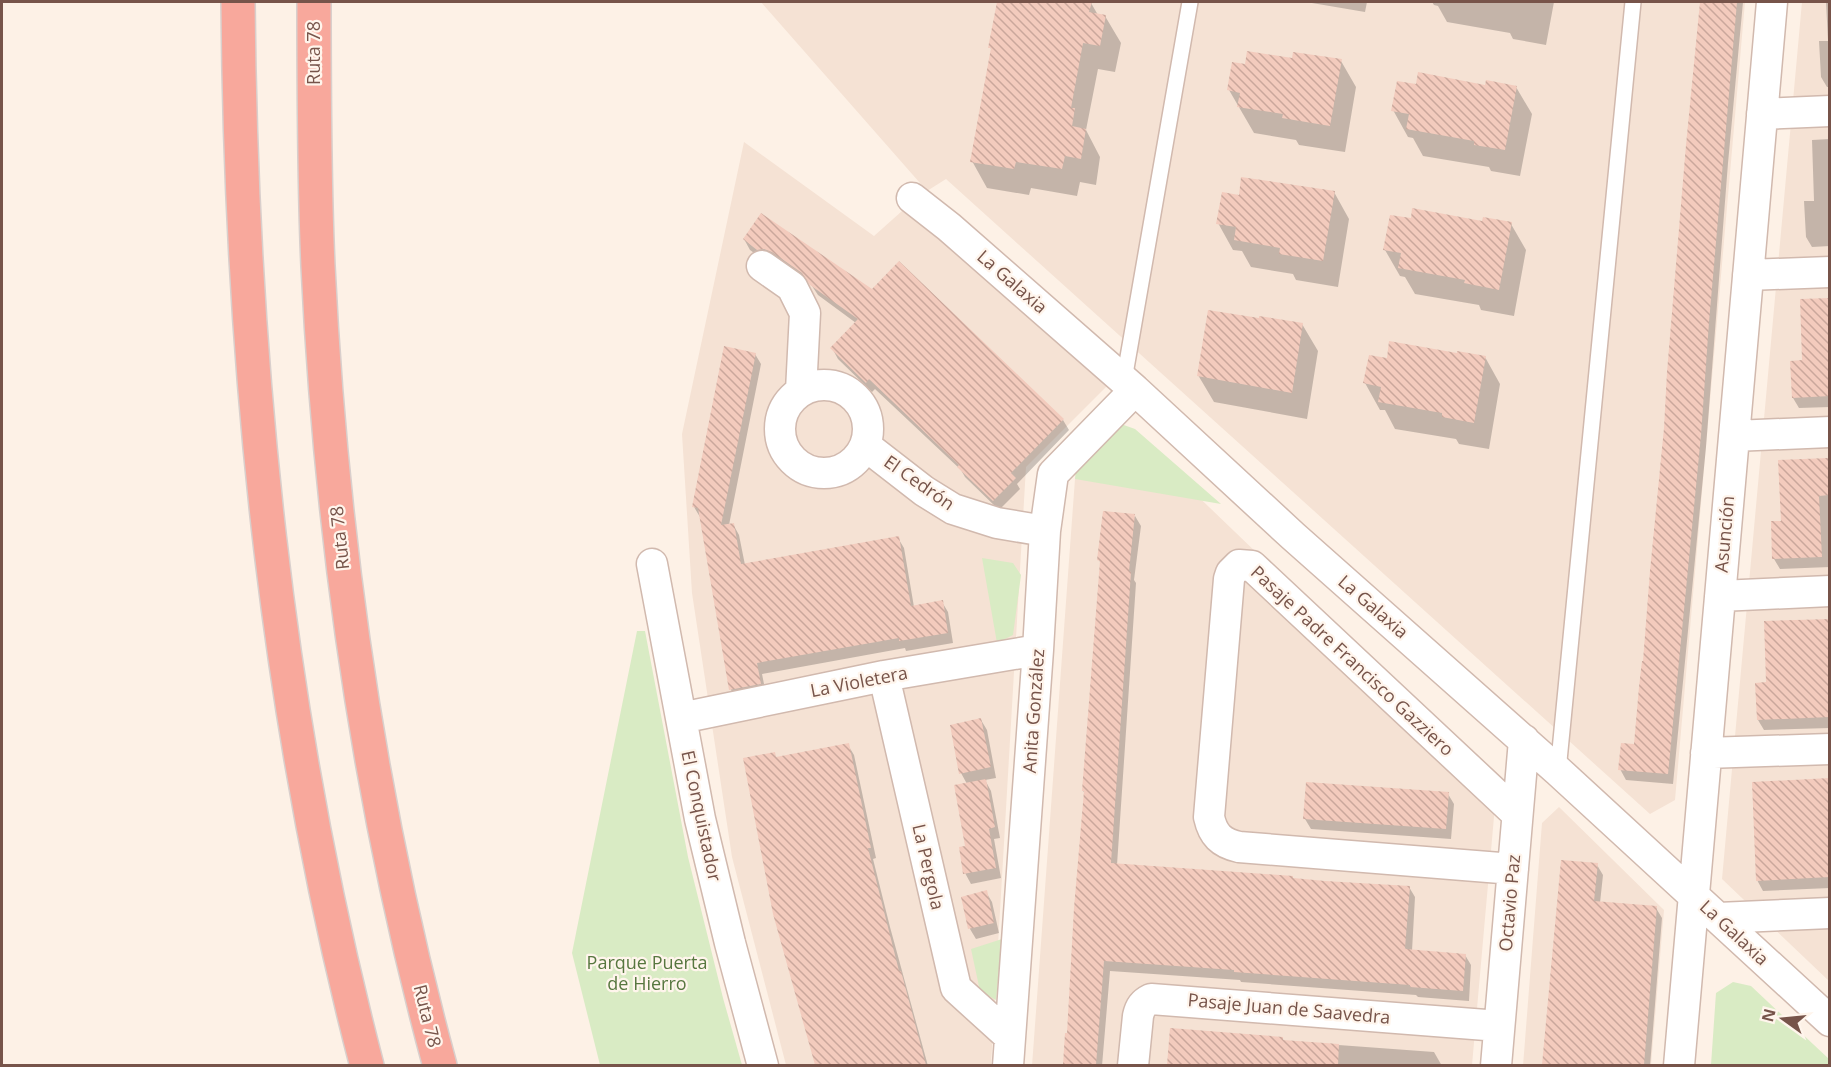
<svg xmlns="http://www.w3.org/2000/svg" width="1831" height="1067" viewBox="0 0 1831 1067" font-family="'Open Sans',sans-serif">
	<defs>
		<pattern id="building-back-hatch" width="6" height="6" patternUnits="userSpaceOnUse" patternTransform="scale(1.5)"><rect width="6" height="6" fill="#f3cbbd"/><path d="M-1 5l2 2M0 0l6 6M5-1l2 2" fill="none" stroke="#caa79c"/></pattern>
	</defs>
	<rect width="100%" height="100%" fill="#fdf1e6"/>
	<path fill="#f5e2d4" d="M 761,2 L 1745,2 L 1675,800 L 1650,814 L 946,179 L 927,191 Z
		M 1802,2 L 1829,2 L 1829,981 L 1722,879 Z
		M 744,142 L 874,236 L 911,203 L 1107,386 L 1026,467 L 991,1065 L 786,1065 L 732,857 L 692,593 L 682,434 Z
		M 1075,479 L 1185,484 L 1497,783 L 1472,1065 L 1032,1066 Z
		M 1559,807 L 1664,910 L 1651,1065 L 1523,1066 L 1542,823 Z"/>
	<path fill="#d9ebc4" d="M 1121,424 L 1135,429 L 1221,504 L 1075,479 L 1076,468 Z
		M 982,558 L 1013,563 L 1021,575 L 1013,635 L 997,643 Z
		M 637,631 L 645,631 L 688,857 L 723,998 L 742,1065 L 600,1065 L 572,953 Z
		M 1002,939 L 996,1000 L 980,991 L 971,949 Z
		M 1733,982 L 1751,986 L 1829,1059 L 1829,1065 L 1711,1065 L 1716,993 Z"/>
	<path fill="#0003" d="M 998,2 L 1091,3 L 1098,15 L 1105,16 L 1121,43 L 1115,72 L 1098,69 L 1086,130 L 1100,157 L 1096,185 L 1080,182 L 1077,196 L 1031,188 L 1029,195 L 987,188 L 972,161 L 992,51 L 990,47 Z
		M 1306,2 L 1367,2 L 1365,12 Z
		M 1432,2 L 1554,2 L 1546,45 L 1513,39 L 1510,33 L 1447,22 L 1438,6 L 1434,5 Z
		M 1701,2 L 1743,2 L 1728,163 L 1706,447 L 1673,784 L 1626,780 L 1620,769 L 1635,746 L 1644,662 L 1666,428 L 1688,145 Z
		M 1826,2 L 1830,2 L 1830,87 L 1827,87 L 1821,77 L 1819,41 L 1828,41 Z
		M 1294,60 L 1341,61 L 1356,87 L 1345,152 L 1299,145 L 1296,140 L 1254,133 L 1229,90 L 1246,66 Z
		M 1487,86 L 1516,87 L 1532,114 L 1520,176 L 1491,171 L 1489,167 L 1423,156 L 1413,138 L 1408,137 L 1393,110 Z
		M 1830,139 L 1830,246 L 1812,247 L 1806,237 L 1804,201 L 1814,201 L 1812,140 Z
		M 1334,192 L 1349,219 L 1338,287 L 1296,280 L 1293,274 L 1251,267 L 1242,251 L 1233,250 L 1218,223 L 1240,197 Z
		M 762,215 L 1063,420 L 1069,430 L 1017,484 L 1020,489 L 999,510 L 965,477 L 961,470 L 875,389 L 872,392 L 838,359 L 832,348 L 856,323 L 818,295 L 810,283 L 779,262 L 764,260 L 750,250 L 744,239 Z
		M 1412,220 L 1511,224 L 1526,250 L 1514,316 L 1481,310 L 1479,305 L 1415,294 L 1405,277 L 1400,276 L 1385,250 Z
		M 1830,299 L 1830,407 L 1799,408 L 1793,398 Z
		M 1302,324 L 1318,351 L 1307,419 L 1214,402 L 1198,375 Z
		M 755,354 L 761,364 L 729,525 L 733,524 L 739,535 L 745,565 L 898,538 L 904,548 L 914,607 L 942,602 L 948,612 L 953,643 L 906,651 L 905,648 L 762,674 L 766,694 L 737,700 L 731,690 L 700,517 L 694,507 Z
		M 1458,355 L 1485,357 L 1500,384 L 1489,449 L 1459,444 L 1456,439 L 1395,429 L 1385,410 L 1380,410 L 1365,383 L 1388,360 Z
		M 1830,460 L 1830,567 L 1780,569 L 1774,559 L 1782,523 L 1780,461 Z
		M 1135,516 L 1141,526 L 1134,580 L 1136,583 L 1117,865 L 1293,880 L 1409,887 L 1415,897 L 1412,951 L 1465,955 L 1471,965 L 1469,1001 L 1418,997 L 1416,995 L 1241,982 L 1240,980 L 1110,971 L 1102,1066 L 1064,1066 L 1067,1034 L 1068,1034 L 1085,793 L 1083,791 L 1101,564 L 1099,560 Z
		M 1830,620 L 1830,728 L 1764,730 L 1758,720 L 1768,684 Z
		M 981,720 L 987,730 L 996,778 L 985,780 L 991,791 L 1000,838 L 994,839 L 1001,878 L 971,884 L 965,873 L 967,847 L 967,784 L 961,773 Z
		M 848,745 L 854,755 L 876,858 L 873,859 L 890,927 L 928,1066 L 817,1066 L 795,990 L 774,754 L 777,758 Z
		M 1830,780 L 1830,888 L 1763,891 L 1757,880 Z
		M 1448,794 L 1454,804 L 1451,839 L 1311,829 L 1305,819 Z
		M 1562,862 L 1597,865 L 1603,875 L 1600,903 L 1656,908 L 1662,918 L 1650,1066 L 1544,1066 Z
		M 986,892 L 992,902 L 999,933 L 976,939 L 970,929 L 963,898 Z
		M 1171,1029 L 1283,1039 L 1284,1041 L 1434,1052 L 1442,1066 L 1168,1066 Z"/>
	<path fill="url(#building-back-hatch)" d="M 997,2 L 1092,2 L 1089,12 L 1106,15 L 1100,46 L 1083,43 L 1071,108 L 1075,108 L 1072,126 L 1086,129 L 1081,159 L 1065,156 L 1062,169 L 1016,162 L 1014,169 L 970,162 L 991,48 L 988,48 Z
		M 1700,2 L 1737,2 L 1709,322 L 1701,435 L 1668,774 L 1618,770 L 1621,743 L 1634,744 L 1639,687 L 1642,661 L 1643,661 L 1650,571 L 1664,428 L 1667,372 L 1686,145 Z
		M 1247,51 L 1292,58 L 1293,52 L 1342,59 L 1330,126 L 1282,118 L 1283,114 L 1237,107 L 1240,93 L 1227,90 L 1232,62 L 1245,64 Z
		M 1418,72 L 1485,85 L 1486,80 L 1517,86 L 1505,150 L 1474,145 L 1474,141 L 1406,129 L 1409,114 L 1391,111 L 1397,81 L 1416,84 Z
		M 1241,177 L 1335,191 L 1323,261 L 1279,254 L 1280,248 L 1234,240 L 1236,227 L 1216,224 L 1222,192 L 1239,195 Z
		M 1412,208 L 1482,221 L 1483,217 L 1512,222 L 1499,290 L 1464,283 L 1465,280 L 1398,268 L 1401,253 L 1383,250 L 1390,215 L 1411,218 Z
		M 761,213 L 872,289 L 899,261 L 1064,419 L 1011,473 L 1016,478 L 993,501 L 957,467 L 959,465 L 912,420 L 869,379 L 866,383 L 830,348 L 858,319 L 810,285 L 802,273 L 772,252 L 764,249 L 757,250 L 743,239 Z
		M 1830,298 L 1830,396 L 1792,398 L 1790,361 L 1802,360 L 1800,299 Z
		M 1208,310 L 1259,318 L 1259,316 L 1303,323 L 1292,393 L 1197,376 Z
		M 1389,341 L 1457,353 L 1457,351 L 1486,356 L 1474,423 L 1442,417 L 1442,413 L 1378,402 L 1381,387 L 1363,383 L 1369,355 L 1387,358 Z
		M 724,346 L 756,353 L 721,525 L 734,523 L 741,564 L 899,536 L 911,606 L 943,600 L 948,633 L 899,641 L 899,638 L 757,663 L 761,684 L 729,690 L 698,508 L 692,507 Z
		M 1828,458 L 1829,495 L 1819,496 L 1822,557 L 1772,559 L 1771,521 L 1781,521 L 1778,460 Z
		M 1103,511 L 1135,514 L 1129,571 L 1131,572 L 1111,863 L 1293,876 L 1293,878 L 1325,881 L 1410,886 L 1405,948 L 1406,949 L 1466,954 L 1463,991 L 1410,987 L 1410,985 L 1234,972 L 1234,970 L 1104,961 L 1096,1065 L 1063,1065 L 1065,1033 L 1067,1033 L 1074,908 L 1084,791 L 1082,791 L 1100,561 L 1097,560 Z
		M 1830,619 L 1830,717 L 1757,720 L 1755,683 L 1766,682 L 1764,621 Z
		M 981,718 L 991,767 L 959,774 L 950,725 Z
		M 849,743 L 871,848 L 868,848 L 899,971 L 901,971 L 926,1065 L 815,1065 L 773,914 L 743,758 L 775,752 L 776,757 Z
		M 1830,778 L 1830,877 L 1756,881 L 1752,782 Z
		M 986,779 L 995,827 L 989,829 L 996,868 L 963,874 L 959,847 L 965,846 L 954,785 Z
		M 1306,782 L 1449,792 L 1446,829 L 1303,819 Z
		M 1561,860 L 1598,863 L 1594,901 L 1657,906 L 1644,1065 L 1542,1065 Z
		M 987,890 L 994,923 L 968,929 L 961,897 Z
		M 1170,1028 L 1283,1037 L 1283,1040 L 1339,1044 L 1338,1065 L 1167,1065 Z"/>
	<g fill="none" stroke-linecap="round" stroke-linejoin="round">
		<g stroke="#d1b9ae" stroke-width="18">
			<path id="service" d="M 1124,380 L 1190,2
				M 1558,771 L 1633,2"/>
		</g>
		<g stroke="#d1b9ae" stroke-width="33">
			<path id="minor" d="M 1762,114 L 1830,111
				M 912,198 L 949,227 L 1135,390 L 1293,536 L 1558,771 L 1830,1021
				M 762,266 L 792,287 L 805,313 L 801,391
				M 1748,275 L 1830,272
				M780 429a44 44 0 1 1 88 0a44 44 0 1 1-88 0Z
				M 1734,436 L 1830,432
				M 866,446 L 924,491 L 953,509 L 997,523 L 1045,531
				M 652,564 L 700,819 L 730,943 L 763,1066
				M 1720,596 L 1830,591
				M 884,676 L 956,988 L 1010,1037
				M 681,718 L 884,676 L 1038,650
				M 1706,753 L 1830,749
				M 1513,869 L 1239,847 C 1221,843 1213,835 1209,817 L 1229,579 L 1231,573 L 1239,565 L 1252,566 L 1517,814
				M 1718,918 L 1830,913
				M 1008,1066 L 1038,650 L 1045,531 L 1053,474 L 1135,390
				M 1133,1066 L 1138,1016 C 1140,1007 1143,1003 1151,999 L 1499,1026
				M 1496,1066 L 1524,740
				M 1679,1066 L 1772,2"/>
		</g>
		<g stroke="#d9cfcc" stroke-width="36">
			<path id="motorway" d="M 238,2 C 241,360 276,718 367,1066
				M 314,2 C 314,90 314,178 318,266 C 331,536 369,805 440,1066"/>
		</g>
		<use href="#service" stroke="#fff" stroke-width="15"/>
		<use href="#minor" stroke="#fff" stroke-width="30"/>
		<use href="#motorway" stroke="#f8a89c" stroke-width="33"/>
	</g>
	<g text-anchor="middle" stroke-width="4.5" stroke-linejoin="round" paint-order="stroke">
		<g font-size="18" fill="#77544a" stroke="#fff5ec">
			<text transform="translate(314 53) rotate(-90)" y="6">Ruta 78</text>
			<text transform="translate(1012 282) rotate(41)" y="6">La Galaxia</text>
			<text transform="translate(919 483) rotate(35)" y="6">El Cedrón</text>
			<text transform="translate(1725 534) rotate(-85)" y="6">Asunción</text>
			<text transform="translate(340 538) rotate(-96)" y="6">Ruta 78</text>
			<text transform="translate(1373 607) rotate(41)" y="6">La Galaxia</text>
			<text transform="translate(1352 661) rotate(43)" y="6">Pasaje Padre Francisco Gazziero</text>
			<text transform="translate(859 682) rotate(-11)" y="6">La Violetera</text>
			<text transform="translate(1034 711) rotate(-86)" y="6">Anita González</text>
			<text transform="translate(701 816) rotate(78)" y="6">El Conquistador</text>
			<text transform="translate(928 867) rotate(77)" y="6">La Pergola</text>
			<text transform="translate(1510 903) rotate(-85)" y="6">Octavio Paz</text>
			<text transform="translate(1734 933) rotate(43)" y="6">La Galaxia</text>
			<text transform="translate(1289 1009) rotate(5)" y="6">Pasaje Juan de Saavedra</text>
			<text transform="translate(427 1016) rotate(76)" y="6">Ruta 78</text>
		</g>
		<g font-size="18" fill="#57773f" stroke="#fff5ec">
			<text x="647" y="969">Parque Puerta<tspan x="647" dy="21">de Hierro</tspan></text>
		</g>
	</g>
	<rect width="1831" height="1067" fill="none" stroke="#77544a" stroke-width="6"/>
	<g transform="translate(1783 1019) rotate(285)" stroke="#fff5ec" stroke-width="4.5" paint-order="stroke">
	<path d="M0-4.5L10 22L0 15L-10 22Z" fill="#77544a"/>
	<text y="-9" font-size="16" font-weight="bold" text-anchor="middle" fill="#77544a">N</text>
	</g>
</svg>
